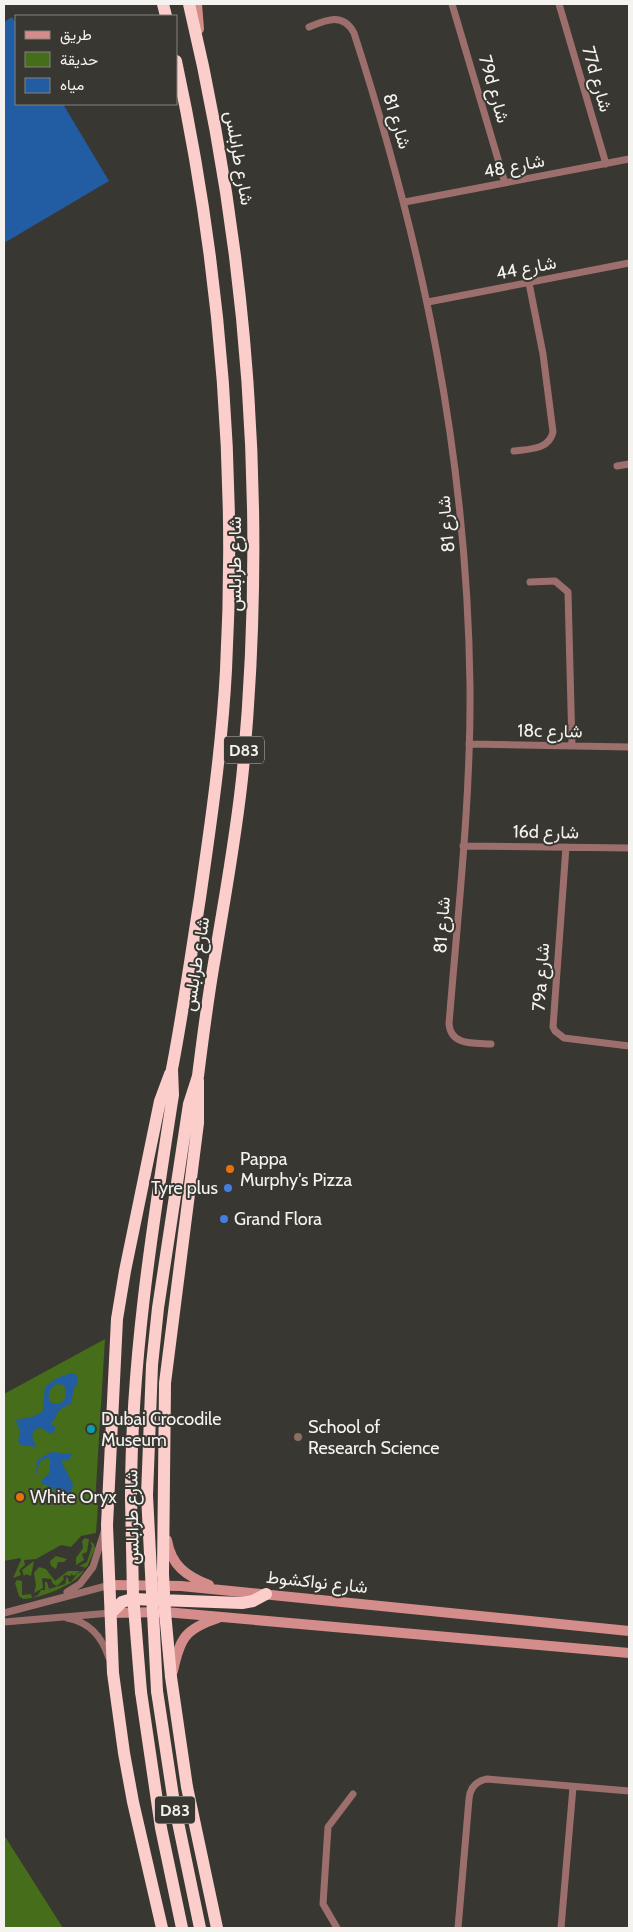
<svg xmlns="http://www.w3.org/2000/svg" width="633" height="1932" viewBox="0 0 633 1932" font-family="Cabin,Vazirmatn,sans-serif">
	<rect width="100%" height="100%" fill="#393731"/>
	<path fill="#456d1a" d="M 105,1339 L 95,1504 L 98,1505 L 96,1533 L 81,1536 L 71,1547 L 61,1545 L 36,1559 L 24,1560 L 25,1565 L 19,1570 L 21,1575 L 13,1578 L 21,1560 L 20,1558 L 4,1561 L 4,1394 Z
		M 85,1538 L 89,1539 L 87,1552 L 82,1554 L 84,1560 L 76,1565 L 76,1558 L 83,1548 L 82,1541 Z
		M 90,1541 L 94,1544 L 95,1549 L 87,1567 L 81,1569 L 85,1567 L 79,1566 L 87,1562 L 92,1546 Z
		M 56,1556 L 67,1559 L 64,1562 L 58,1562 L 56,1569 L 51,1566 L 50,1561 Z
		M 34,1561 L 31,1576 L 26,1574 L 24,1576 L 22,1570 Z
		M 39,1567 L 46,1569 L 55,1581 L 68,1571 L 80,1571 L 74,1576 L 71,1574 L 71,1576 L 65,1575 L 63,1577 L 64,1579 L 57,1586 L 53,1584 L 51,1579 L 42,1578 L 43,1588 L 34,1593 L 36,1585 L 34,1573 Z
		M 84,1570 C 78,1584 39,1599 23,1599 L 19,1596 L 15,1583 L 17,1580 L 22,1581 L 22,1595 L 31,1594 L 32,1598 L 38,1595 L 41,1590 L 45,1590 L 45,1582 L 47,1582 L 49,1589 L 65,1584 L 67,1576 L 69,1582 L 71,1582 L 77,1574 Z
		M 4,1835 L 63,1928 L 4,1928 Z"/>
	<path fill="#225ca2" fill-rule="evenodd" d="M 12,17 L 16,24 L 16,104 L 63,104 L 109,181 L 4,243 L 4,22 Z
		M 70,1373 L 74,1373 L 78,1378 L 76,1387 L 74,1388 L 71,1403 L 58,1411 L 55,1419 L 50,1424 L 55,1426 L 55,1430 L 51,1434 L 41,1428 L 35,1429 L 32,1436 L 36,1447 L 21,1445 L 18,1441 L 20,1432 L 16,1420 L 35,1416 L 43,1411 L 45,1387 L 55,1379 ZM 56,1384 L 64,1385 L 66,1392 L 64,1401 L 58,1404 L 51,1403 C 46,1396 50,1388 56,1384 Z
		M 52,1452 L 72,1454 L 69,1460 L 61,1461 L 73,1484 L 69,1499 L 59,1498 L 54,1489 L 41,1483 L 41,1480 L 50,1473 L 50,1458 C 37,1458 39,1469 36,1476 L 37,1460 Z"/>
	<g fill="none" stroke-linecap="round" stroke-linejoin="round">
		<path stroke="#9c6f6c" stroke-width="7" d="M 452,4 L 505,183
			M 559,4 L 606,164
			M 309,27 C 326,20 343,12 354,33 C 424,250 467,456 470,686 C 471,799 458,911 449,1024 C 451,1046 474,1043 491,1044
			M 405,202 L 629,159
			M 428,302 L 629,263
			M 514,451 C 529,449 549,450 553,432 L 543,354 L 529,283
			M 617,466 L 629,464
			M 530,582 L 555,581 L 568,592 L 572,746
			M 469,744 L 629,747
			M 463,846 L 629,848
			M 566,847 L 553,1027 L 555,1031 L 564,1038 L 629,1046
			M 67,1592 L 80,1584 L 93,1567 L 105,1529
			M 4,1613 L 110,1585
			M 67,1618 C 90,1622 102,1637 109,1658
			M 4,1622 L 111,1613
			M 337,1928 L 323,1904 L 328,1827 L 353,1794
			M 458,1928 L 469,1799 C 470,1787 476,1781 487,1779 L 629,1791
			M 561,1928 L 573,1787"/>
		<path stroke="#d48d8a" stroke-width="10" d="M 197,4 L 199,29
			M 167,1540 C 171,1565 186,1576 209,1585
			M 110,1585 L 181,1586 L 629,1631
			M 111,1613 L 165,1612 L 629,1653
			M 173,1671 C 180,1638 185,1629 218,1618"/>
		<path stroke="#fbcecc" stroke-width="12" d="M 163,4 L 166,16
			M 198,1080 L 198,1123 L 165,1383 L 163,1574 L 165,1612 L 171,1677 L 187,1787 L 217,1928
			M 147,1495 L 152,1365 L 158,1308 L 189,1104 L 198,1076 C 203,1036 208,996 215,957 C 225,895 237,832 243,769 C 267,512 249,255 189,4
			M 131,1498 C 131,1362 152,1229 173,1095 L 172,1069 C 183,1012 191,955 200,898 C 211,822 222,746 226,670 C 237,465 219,260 176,61
			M 111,1613 L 122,1602 L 132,1599 L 242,1603 L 253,1601 L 266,1594
			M 157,1691 L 174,1803 L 200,1928
			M 141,1692 L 161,1828 L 182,1928
			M 162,1928 L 133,1802 L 124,1753 L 113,1673 L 107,1525 L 117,1319 L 125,1271 L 160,1101 L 170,1074"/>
		<path stroke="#fbcecc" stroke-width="12" d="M 147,1495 L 157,1691
			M 131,1498 L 133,1595 L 141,1692"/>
	</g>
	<g fill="#e8710a" stroke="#393731" stroke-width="2">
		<circle cx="230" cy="1169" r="5"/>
		<circle cx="20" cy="1497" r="5"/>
	</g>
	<g fill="#3f7fe0" stroke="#393731" stroke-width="2">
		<circle cx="228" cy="1188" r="5"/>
		<circle cx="224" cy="1219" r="5"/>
	</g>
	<circle fill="#0f9aa8" stroke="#393731" stroke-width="2" cx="91" cy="1429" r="5"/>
	<circle fill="#8d6e63" stroke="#393731" stroke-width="2" cx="298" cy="1437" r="5"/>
	<g text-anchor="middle" stroke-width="4" stroke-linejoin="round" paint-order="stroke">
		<g fill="#393731" stroke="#bcbbb6" stroke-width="1">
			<rect x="224" y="736.5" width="40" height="27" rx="4"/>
			<rect x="155" y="1796.5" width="40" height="27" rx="4"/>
		</g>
		<g font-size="16" font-weight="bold" fill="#f4f3ef">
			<text x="244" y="756">D83</text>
			<text x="175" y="1816">D83</text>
		</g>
		<g font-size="18" fill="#f4f3ef" stroke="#393731">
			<text transform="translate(597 79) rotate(74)" y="6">77d شارع</text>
			<text transform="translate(494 89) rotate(74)" y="6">79d شارع</text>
			<text transform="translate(397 121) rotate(73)" y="6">شارع 81</text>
			<text transform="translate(239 158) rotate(80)" y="6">شارع طرابلس</text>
			<text transform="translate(514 166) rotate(-11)" y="6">شارع 48</text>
			<text transform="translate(526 268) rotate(-11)" y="6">شارع 44</text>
			<text transform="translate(446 524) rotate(-95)" y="6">شارع 81</text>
			<text transform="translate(235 564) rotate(-90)" y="6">شارع طرابلس</text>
			<text transform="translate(550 731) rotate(1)" y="6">18c شارع</text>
			<text transform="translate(546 832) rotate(1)" y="6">16d شارع</text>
			<text transform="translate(442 925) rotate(-86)" y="6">شارع 81</text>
			<text transform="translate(196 964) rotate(-81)" y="6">شارع طرابلس</text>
			<text transform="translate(541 977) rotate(-86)" y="6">79a شارع</text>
			<text transform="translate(132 1517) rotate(-91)" y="6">شارع طرابلس</text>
			<text transform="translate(317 1582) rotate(6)" y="6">شارع نواكشوط</text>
		</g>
		<g font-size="18" fill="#f4f3ef" stroke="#393731" text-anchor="start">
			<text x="240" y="1165">Pappa<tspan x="240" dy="21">Murphy's Pizza</tspan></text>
			<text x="218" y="1194" text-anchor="end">Tyre plus</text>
			<text x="234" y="1225">Grand Flora</text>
			<text x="101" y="1425">Dubai Crocodile<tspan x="101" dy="21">Museum</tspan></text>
			<text x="308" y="1433">School of<tspan x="308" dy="21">Research Science</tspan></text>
			<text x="30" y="1503">White Oryx</text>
		</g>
	</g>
	<rect width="633" height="1932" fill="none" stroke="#f4f3ef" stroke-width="10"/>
	<rect x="15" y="15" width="162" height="90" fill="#393731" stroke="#84827d"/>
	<rect x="25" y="31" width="25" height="8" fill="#d48d8a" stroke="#84827d"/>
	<text x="60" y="40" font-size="15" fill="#f4f3ef">طريق</text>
	<rect x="25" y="52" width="25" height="15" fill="#456d1a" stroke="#84827d"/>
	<text x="60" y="65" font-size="15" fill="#f4f3ef">حديقة</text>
	<rect x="25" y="78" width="25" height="15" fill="#225ca2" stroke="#84827d"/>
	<text x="60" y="90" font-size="15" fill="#f4f3ef">مياه</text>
</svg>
